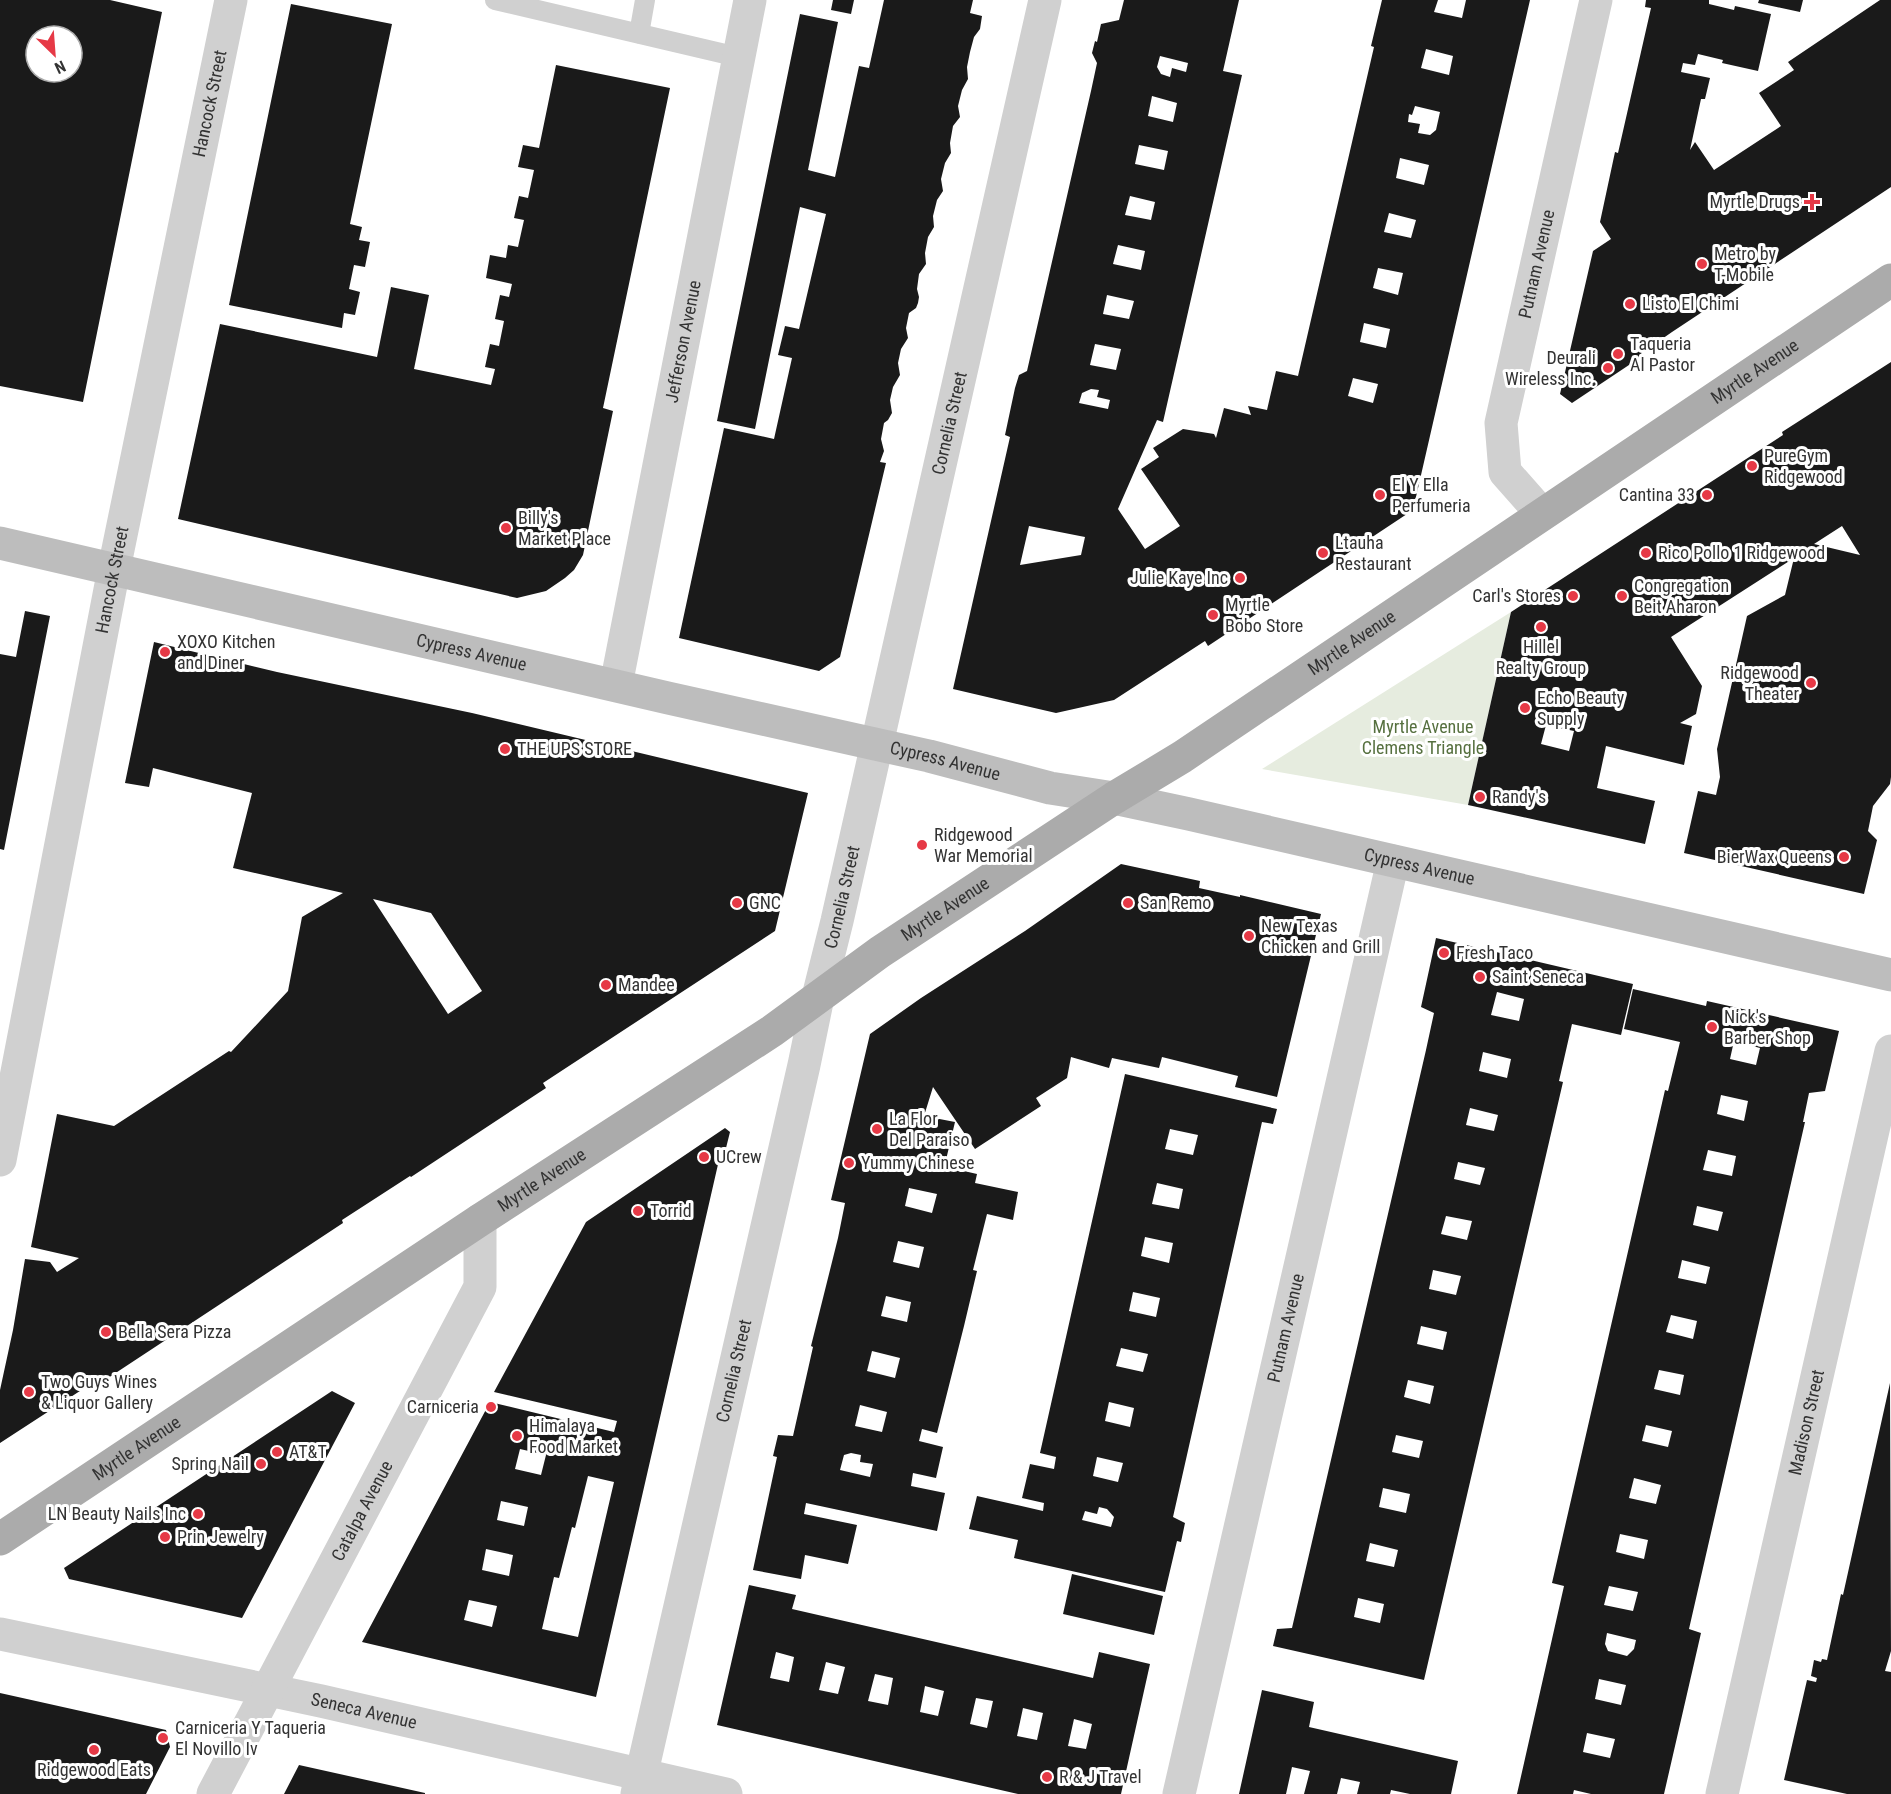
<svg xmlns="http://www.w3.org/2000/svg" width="1891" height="1794" viewBox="0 0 1891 1794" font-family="'Roboto Condensed',sans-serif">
	<rect width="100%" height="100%" fill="#fff"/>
	<path fill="#e6ecdf" d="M 1511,612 L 1468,805 L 1262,769 Z"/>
	<path fill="#1a1a1a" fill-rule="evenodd" d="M 0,0 L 110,0 L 162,12 L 83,402 L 0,386 ZM 36,36 L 72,36 L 72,72 L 36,72 Z
		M 833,0 L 854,0 L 851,14 L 831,10 Z
		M 884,0 L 973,0 L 970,13 L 982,16 L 980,29 L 974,37 L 970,52 L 967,67 L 968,79 L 962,90 L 958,106 L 960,117 L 953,126 L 950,143 L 951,153 L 945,163 L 941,179 L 943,191 L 937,200 L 933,216 L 934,227 L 928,237 L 925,253 L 926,264 L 919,274 L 917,289 L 919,297 L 918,303 L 916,308 L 909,313 L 906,328 L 908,338 L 901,349 L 898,363 L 900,375 L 893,387 L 890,400 L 892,413 L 888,420 L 884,423 L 881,439 L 884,451 L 880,462 L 886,463 L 840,657 L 819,671 L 679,638 L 724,428 L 774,439 L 792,358 L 778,355 L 785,326 L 799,329 L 826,214 L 800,207 L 755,429 L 717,421 L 800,14 L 838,22 L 808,170 L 835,177 L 859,66 L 869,68 Z
		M 1124,0 L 1239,0 L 1223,71 L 1242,75 L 1163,422 L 1157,420 L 1118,509 L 1145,549 L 1180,526 L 1141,469 L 1159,457 L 1153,448 L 1183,429 L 1214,434 L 1216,438 L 1224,408 L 1251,415 L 1248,406 L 1267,410 L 1276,371 L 1298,376 L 1374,47 L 1371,46 L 1382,0 L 1438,0 L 1434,12 L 1462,18 L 1466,0 L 1530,0 L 1413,510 L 1208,646 L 1205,641 L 1114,700 L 1056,713 L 953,689 L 1010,437 L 1005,435 L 1015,388 L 1019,375 L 1027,371 L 1091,91 L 1097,63 L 1092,53 L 1095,41 L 1097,42 L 1101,24 L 1119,20 ZM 1426,49 L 1453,56 L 1449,75 L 1421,68 ZM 1160,56 L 1188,63 L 1186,72 L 1172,68 L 1170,77 L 1161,74 L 1157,67 ZM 1152,96 L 1177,103 L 1173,122 L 1148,116 ZM 1415,106 L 1440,112 L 1436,130 L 1430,135 L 1418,133 L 1420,124 L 1408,122 L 1409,114 L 1412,115 ZM 1139,145 L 1168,151 L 1164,170 L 1135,164 ZM 1400,158 L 1429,165 L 1424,185 L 1396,178 ZM 1130,196 L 1155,202 L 1151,220 L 1125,215 ZM 1389,213 L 1416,220 L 1411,238 L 1384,232 ZM 1118,245 L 1145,251 L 1141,270 L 1113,264 ZM 1378,268 L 1403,273 L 1398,295 L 1373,288 ZM 1107,295 L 1134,301 L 1129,319 L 1103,314 ZM 1364,323 L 1390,329 L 1386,348 L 1360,342 ZM 1095,344 L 1121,349 L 1116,370 L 1090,365 ZM 1353,378 L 1378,384 L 1373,403 L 1348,396 ZM 1091,389 L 1099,390 L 1097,397 L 1110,400 L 1108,409 L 1079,403 L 1082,393 ZM 1029,526 L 1085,537 L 1081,555 L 1020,565 Z
		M 1646,0 L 1709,0 L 1709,4 L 1734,10 L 1735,6 L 1771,14 L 1758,71 L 1722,63 L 1723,60 L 1698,54 L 1695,65 L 1683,63 L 1681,72 L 1710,78 L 1705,99 L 1701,99 L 1690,150 L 1695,142 L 1714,170 L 1781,126 L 1759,93 L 1794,70 L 1788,62 L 1880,0 L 1891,0 L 1891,187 L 1672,332 L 1639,355 L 1641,357 L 1572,403 L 1560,394 L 1593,251 L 1611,239 L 1600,222 L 1615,152 L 1618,153 L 1651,8 L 1645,7 Z
		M 1759,0 L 1803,0 L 1800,12 L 1758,3 Z
		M 291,4 L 392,24 L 350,224 L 362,227 L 359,240 L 370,242 L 365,267 L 354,265 L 349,289 L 360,292 L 355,315 L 344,313 L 342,328 L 229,305 Z
		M 556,65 L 670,88 L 603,408 L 613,411 L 583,555 L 574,570 L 565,578 L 546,591 L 517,598 L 178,519 L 220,324 L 377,357 L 391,287 L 429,295 L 414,369 L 491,385 L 495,369 L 485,367 L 490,344 L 499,346 L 504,321 L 495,319 L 500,295 L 509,297 L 512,284 L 486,278 L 490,255 L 506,258 L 508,245 L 518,247 L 524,220 L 514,218 L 519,196 L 528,198 L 534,170 L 518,167 L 523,145 L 539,148 Z
		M 1891,362 L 1891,777 L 1890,784 L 1873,806 L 1868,831 L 1877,840 L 1864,894 L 1684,853 L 1698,791 L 1716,795 L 1720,777 L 1717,749 L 1747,616 L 1785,595 L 1794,558 L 1671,637 L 1702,686 L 1696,714 L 1680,723 L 1692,726 L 1684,765 L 1606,746 L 1597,788 L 1655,801 L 1645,844 L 1468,805 L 1511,612 L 1783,435 L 1782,432 ZM 1842,526 L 1860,555 L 1814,544 ZM 1546,725 L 1574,731 L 1569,751 L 1541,744 Z
		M 25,611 L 50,616 L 4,850 L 0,849 L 0,654 L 16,657 Z
		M 154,642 L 277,672 L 472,713 L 808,793 L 775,931 L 543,1083 L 546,1088 L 411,1177 L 410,1176 L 342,1220 L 343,1223 L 105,1380 L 103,1376 L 0,1443 L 0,1390 L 13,1330 L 25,1259 L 50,1262 L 57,1272 L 79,1258 L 31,1247 L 57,1114 L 114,1126 L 229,1051 L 231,1052 L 288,991 L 302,917 L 343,893 L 233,868 L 252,793 L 153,768 L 149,787 L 125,783 ZM 373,899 L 431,913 L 482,991 L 448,1014 Z
		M 1121,864 L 1200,881 L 1199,888 L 1240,897 L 1240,895 L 1321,914 L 1277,1097 L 1235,1087 L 1238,1076 L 1162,1057 L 1159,1068 L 1112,1058 L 1109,1068 L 1071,1057 L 1067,1078 L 1036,1098 L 1041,1106 L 975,1149 L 933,1087 L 924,1116 L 955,1122 L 945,1164 L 952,1165 L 951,1168 L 977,1174 L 975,1183 L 1018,1192 L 1013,1220 L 987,1214 L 973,1270 L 977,1271 L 964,1326 L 937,1433 L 922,1429 L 919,1441 L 943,1447 L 936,1478 L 913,1473 L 911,1486 L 945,1493 L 937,1531 L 806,1503 L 804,1514 L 857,1525 L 848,1564 L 805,1555 L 801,1579 L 753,1570 L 777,1457 L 773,1456 L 778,1435 L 793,1436 L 813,1347 L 811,1346 L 838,1238 L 845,1203 L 831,1200 L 870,1034 L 921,998 L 1025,931 ZM 909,1188 L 937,1194 L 932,1213 L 905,1206 ZM 898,1241 L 924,1247 L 919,1268 L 893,1262 ZM 886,1296 L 911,1302 L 907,1322 L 881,1316 ZM 872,1351 L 900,1358 L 895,1378 L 867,1371 ZM 860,1405 L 887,1412 L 882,1432 L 855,1426 ZM 851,1453 L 861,1455 L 860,1462 L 873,1464 L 870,1477 L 840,1470 L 844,1455 Z
		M 1436,938 L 1633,984 L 1621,1035 L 1572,1024 L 1559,1081 L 1563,1082 L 1424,1680 L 1273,1646 L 1277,1629 L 1292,1628 L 1426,1050 L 1434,1013 L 1421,1007 ZM 1497,992 L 1524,999 L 1519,1021 L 1491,1015 ZM 1483,1052 L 1511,1059 L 1507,1078 L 1479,1071 ZM 1470,1108 L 1498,1115 L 1494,1131 L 1466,1125 ZM 1458,1162 L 1485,1168 L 1480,1185 L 1454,1179 ZM 1446,1216 L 1472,1221 L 1467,1240 L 1441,1234 ZM 1433,1270 L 1461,1276 L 1456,1295 L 1429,1289 ZM 1421,1326 L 1447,1332 L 1443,1350 L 1417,1344 ZM 1408,1380 L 1434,1386 L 1430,1404 L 1404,1397 ZM 1396,1435 L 1423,1441 L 1419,1458 L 1392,1452 ZM 1383,1488 L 1410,1494 L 1406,1513 L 1379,1507 ZM 1370,1543 L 1398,1550 L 1394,1567 L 1366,1561 ZM 1358,1598 L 1384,1604 L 1380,1623 L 1354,1617 Z
		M 1633,989 L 1706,1006 L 1707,1001 L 1839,1031 L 1825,1091 L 1809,1093 L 1803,1122 L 1805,1122 L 1689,1629 L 1701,1633 L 1664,1794 L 1591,1794 L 1574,1790 L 1573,1794 L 1517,1794 L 1564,1586 L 1552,1583 L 1665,1090 L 1668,1091 L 1680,1042 L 1624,1029 ZM 1734,1041 L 1760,1048 L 1756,1065 L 1730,1059 ZM 1721,1095 L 1748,1101 L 1744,1121 L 1717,1114 ZM 1708,1150 L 1736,1156 L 1732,1176 L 1703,1170 ZM 1697,1206 L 1723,1212 L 1718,1231 L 1693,1225 ZM 1682,1260 L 1710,1267 L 1706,1284 L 1678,1278 ZM 1671,1315 L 1697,1321 L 1693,1339 L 1666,1332 ZM 1659,1370 L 1684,1375 L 1680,1395 L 1654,1389 ZM 1646,1425 L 1672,1431 L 1668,1447 L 1642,1441 ZM 1634,1478 L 1661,1485 L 1656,1504 L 1629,1498 ZM 1620,1534 L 1648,1540 L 1644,1559 L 1616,1552 ZM 1609,1586 L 1638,1592 L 1633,1611 L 1604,1605 ZM 1607,1633 L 1636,1640 L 1634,1649 L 1627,1656 L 1608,1651 L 1605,1644 ZM 1599,1679 L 1626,1685 L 1621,1705 L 1595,1699 ZM 1587,1733 L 1615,1739 L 1610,1758 L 1583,1752 Z
		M 1125,1074 L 1277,1109 L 1273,1124 L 1262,1122 L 1173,1517 L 1185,1523 L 1181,1542 L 1177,1541 L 1165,1592 L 1014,1558 L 1018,1540 L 969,1529 L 977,1496 L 1043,1511 L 1044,1503 L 1022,1498 L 1030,1464 L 1054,1469 L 1056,1457 L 1040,1453 ZM 1170,1129 L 1198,1135 L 1193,1155 L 1165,1149 ZM 1157,1183 L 1183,1189 L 1179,1209 L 1152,1204 ZM 1145,1237 L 1173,1243 L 1169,1263 L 1141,1256 ZM 1133,1292 L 1160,1298 L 1156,1317 L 1129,1311 ZM 1121,1348 L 1148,1354 L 1143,1372 L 1116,1366 ZM 1109,1402 L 1134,1408 L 1130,1427 L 1105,1421 ZM 1097,1457 L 1123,1463 L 1118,1482 L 1093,1476 ZM 1099,1507 L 1107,1509 L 1114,1517 L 1111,1527 L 1082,1520 L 1085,1511 L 1097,1514 Z
		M 725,1128 L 730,1132 L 723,1160 L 719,1160 L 596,1697 L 362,1642 L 490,1402 L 614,1432 L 617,1421 L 494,1392 L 586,1222 ZM 520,1449 L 546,1455 L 541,1475 L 515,1469 ZM 588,1476 L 614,1482 L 578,1637 L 542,1629 L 554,1577 L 559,1578 L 572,1527 L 575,1528 ZM 501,1501 L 528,1507 L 524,1526 L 497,1520 ZM 486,1549 L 513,1555 L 509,1576 L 482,1570 ZM 469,1600 L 497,1606 L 492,1627 L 464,1620 Z
		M 1890,1383 L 1891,1651 L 1885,1671 L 1891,1672 L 1891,1794 L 1847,1794 L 1784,1780 L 1807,1680 L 1816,1682 L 1817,1678 L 1811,1676 L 1814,1660 L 1821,1662 L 1822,1659 L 1827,1660 L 1841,1594 L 1843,1595 Z
		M 332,1391 L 355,1403 L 242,1618 L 69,1579 L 64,1568 Z
		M 1072,1574 L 1163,1596 L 1154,1635 L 1063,1614 Z
		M 749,1585 L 796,1595 L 792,1609 L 1093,1678 L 1099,1652 L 1150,1664 L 1121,1794 L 1018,1794 L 717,1725 ZM 776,1652 L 794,1657 L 789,1682 L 770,1678 ZM 826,1662 L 845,1667 L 838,1694 L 819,1690 ZM 875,1674 L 893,1678 L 888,1705 L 868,1701 ZM 925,1686 L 944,1691 L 938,1716 L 920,1712 ZM 976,1698 L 993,1701 L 987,1728 L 970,1724 ZM 1023,1708 L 1043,1713 L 1037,1740 L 1017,1736 ZM 1074,1719 L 1092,1724 L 1086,1749 L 1068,1746 Z
		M 1262,1690 L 1314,1702 L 1309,1727 L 1458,1761 L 1451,1794 L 1410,1794 L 1391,1790 L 1390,1794 L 1357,1794 L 1360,1782 L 1341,1778 L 1337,1794 L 1304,1794 L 1310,1771 L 1292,1767 L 1286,1794 L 1239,1794 Z
		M 0,1693 L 166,1730 L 170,1747 L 146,1794 L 0,1794 Z
		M 299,1765 L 425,1793 L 425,1794 L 284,1794 Z"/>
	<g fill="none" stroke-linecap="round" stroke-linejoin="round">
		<path stroke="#d0d0d0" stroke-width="20" d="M 495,0 L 738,57
			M 639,34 L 645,0"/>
		<g stroke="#d0d0d0" stroke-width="33">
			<path id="s1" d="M 1542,514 L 1505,472 L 1501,423 L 1596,0"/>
			<path id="s2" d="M 616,685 L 750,0"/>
			<path id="s3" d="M 0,1160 L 114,569 L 231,0"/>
			<path id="s4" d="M 0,1634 L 321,1701 L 726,1794"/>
			<path id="s5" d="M 213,1794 L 480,1287 L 480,1220"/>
			<path id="s6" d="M 637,1794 L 804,1065 L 818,997 L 837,921 L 1045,0"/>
			<path id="s7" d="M 1179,1794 L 1393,861"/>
			<path id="s8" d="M 1722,1794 L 1891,1051"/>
		</g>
		<path stroke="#bdbdbd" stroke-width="33" id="s9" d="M 0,543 L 668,698 L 929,756 L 1050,788 L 1114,798 L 1189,814 L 1891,975"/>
		<path stroke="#ababab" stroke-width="33" id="s10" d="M 0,1539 L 480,1220 L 772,1031 L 880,952 L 1114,798 L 1182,757 L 1891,280"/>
	</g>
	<g fill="#e63946" stroke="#fff" stroke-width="2">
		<path d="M1809 193h6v6h6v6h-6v6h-6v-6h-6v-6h6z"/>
		<circle cx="1702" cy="264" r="6"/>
		<circle cx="1630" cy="304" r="6"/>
		<circle cx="1618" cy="354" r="6"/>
		<circle cx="1608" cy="368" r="6"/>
		<circle cx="1752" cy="466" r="6"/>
		<circle cx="1380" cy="495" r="6"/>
		<circle cx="1707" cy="495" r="6"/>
		<circle cx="506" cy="528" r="6"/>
		<circle cx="1323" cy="553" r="6"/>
		<circle cx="1646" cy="553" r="6"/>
		<circle cx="1240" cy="578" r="6"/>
		<circle cx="1573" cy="596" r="6"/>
		<circle cx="1622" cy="596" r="6"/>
		<circle cx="1213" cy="615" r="6"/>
		<circle cx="1541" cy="627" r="6"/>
		<circle cx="165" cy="652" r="6"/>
		<circle cx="1811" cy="683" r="6"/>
		<circle cx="1525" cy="708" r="6"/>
		<circle cx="505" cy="749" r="6"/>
		<circle cx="1480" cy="797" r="6"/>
		<circle cx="922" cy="845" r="6"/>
		<circle cx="1844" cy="857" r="6"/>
		<circle cx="737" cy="903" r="6"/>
		<circle cx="1128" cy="903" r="6"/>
		<circle cx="1249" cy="936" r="6"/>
		<circle cx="1444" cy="953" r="6"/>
		<circle cx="1480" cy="977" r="6"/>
		<circle cx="606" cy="985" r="6"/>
		<circle cx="1712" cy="1027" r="6"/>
		<circle cx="877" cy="1129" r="6"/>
		<circle cx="704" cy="1157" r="6"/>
		<circle cx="849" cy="1163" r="6"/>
		<circle cx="638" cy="1211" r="6"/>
		<circle cx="106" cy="1332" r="6"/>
		<circle cx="29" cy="1392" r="6"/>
		<circle cx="491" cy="1407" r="6"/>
		<circle cx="517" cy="1436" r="6"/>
		<circle cx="277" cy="1452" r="6"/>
		<circle cx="261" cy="1464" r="6"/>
		<circle cx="198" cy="1514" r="6"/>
		<circle cx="165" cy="1537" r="6"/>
		<circle cx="163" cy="1738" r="6"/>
		<circle cx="94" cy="1750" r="6"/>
		<circle cx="1047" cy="1777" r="6"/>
	</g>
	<g text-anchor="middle" stroke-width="6" stroke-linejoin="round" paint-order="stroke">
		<g font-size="18" fill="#333" stroke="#fff">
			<text dy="6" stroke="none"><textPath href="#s3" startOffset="1077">Hancock Street</textPath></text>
			<text dy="6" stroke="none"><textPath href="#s1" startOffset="268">Putnam Avenue</textPath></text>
			<text dy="6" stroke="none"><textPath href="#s2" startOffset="350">Jefferson Avenue</textPath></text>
			<text dy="6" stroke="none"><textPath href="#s10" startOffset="2108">Myrtle Avenue</textPath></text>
			<text dy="6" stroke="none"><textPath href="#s6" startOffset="1406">Cornelia Street</textPath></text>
			<text dy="6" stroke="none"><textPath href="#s3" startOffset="591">Hancock Street</textPath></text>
			<text dy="6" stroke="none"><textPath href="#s10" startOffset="1622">Myrtle Avenue</textPath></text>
			<text dy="6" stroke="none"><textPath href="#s9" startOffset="484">Cypress Avenue</textPath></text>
			<text dy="6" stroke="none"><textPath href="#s9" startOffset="970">Cypress Avenue</textPath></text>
			<text dy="6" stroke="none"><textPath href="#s9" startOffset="1456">Cypress Avenue</textPath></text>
			<text dy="6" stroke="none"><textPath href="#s6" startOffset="920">Cornelia Street</textPath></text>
			<text dy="6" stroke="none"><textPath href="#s10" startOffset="1136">Myrtle Avenue</textPath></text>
			<text dy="6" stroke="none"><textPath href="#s10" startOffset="650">Myrtle Avenue</textPath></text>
			<text dy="6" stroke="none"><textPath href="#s7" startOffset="478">Putnam Avenue</textPath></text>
			<text dy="6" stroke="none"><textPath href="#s6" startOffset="434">Cornelia Street</textPath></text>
			<text dy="6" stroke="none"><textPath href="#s8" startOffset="381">Madison Street</textPath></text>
			<text dy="6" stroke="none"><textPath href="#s10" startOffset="164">Myrtle Avenue</textPath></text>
			<text dy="6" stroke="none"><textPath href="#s5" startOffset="320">Catalpa Avenue</textPath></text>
			<text dy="6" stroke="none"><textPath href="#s4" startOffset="372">Seneca Avenue</textPath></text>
		</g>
		<g font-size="18" fill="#333" stroke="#fff" text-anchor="start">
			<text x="1800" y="208" text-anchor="end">Myrtle Drugs</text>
			<text x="1714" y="260">Metro by<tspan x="1714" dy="21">T-Mobile</tspan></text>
			<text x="1642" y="310">Listo El Chimi</text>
			<text x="1630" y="350">Taqueria<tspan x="1630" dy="21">Al Pastor</tspan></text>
			<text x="1596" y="364" text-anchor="end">Deurali<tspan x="1596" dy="21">Wireless Inc.</tspan></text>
			<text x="1764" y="462">PureGym<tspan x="1764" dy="21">Ridgewood</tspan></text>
			<text x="1392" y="491">El Y Ella<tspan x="1392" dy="21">Perfumeria</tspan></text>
			<text x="1695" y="501" text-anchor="end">Cantina 33</text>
			<text x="518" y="524">Billy's<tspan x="518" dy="21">Market Place</tspan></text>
			<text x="1335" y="549">Ltauha<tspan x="1335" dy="21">Restaurant</tspan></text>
			<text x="1658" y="559">Rico Pollo 1 Ridgewood</text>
			<text x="1228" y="584" text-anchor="end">Julie Kaye Inc</text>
			<text x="1634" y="592">Congregation<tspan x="1634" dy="21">Beit Aharon</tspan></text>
			<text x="1561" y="602" text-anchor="end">Carl's Stores</text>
			<text x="1225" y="611">Myrtle<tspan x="1225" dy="21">Bobo Store</tspan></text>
			<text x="177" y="648">XOXO Kitchen<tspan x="177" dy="21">and Diner</tspan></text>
			<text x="1541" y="653" text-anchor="middle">Hillel<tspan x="1541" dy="21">Realty Group</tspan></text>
			<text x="1799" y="679" text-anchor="end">Ridgewood<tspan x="1799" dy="21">Theater</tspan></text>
			<text x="1537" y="704">Echo Beauty<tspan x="1537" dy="21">Supply</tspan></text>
			<text x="517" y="755">THE UPS STORE</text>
			<text x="1492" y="803">Randy's</text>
			<text x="934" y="841">Ridgewood<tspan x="934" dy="21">War Memorial</tspan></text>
			<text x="1832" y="863" text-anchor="end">BierWax Queens</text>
			<text x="749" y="909">GNC</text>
			<text x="1140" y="909">San Remo</text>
			<text x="1261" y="932">New Texas<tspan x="1261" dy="21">Chicken and Grill</tspan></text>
			<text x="1456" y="959">Fresh Taco</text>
			<text x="1492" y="983">Saint Seneca</text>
			<text x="618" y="991">Mandee</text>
			<text x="1724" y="1023">Nick's<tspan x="1724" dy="21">Barber Shop</tspan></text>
			<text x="889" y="1125">La Flor<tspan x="889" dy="21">Del Paraiso</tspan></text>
			<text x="716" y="1163">UCrew</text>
			<text x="861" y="1169">Yummy Chinese</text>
			<text x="650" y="1217">Torrid</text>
			<text x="118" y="1338">Bella Sera Pizza</text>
			<text x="41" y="1388">Two Guys Wines<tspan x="41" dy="21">&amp; Liquor Gallery</tspan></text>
			<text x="479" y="1413" text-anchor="end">Carniceria</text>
			<text x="529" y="1432">Himalaya<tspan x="529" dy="21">Food Market</tspan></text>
			<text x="289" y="1458">AT&amp;T</text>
			<text x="249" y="1470" text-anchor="end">Spring Nail</text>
			<text x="186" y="1520" text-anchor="end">LN Beauty Nails Inc</text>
			<text x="177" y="1543">Prin Jewelry</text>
			<text x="175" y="1734">Carniceria Y Taqueria<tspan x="175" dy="21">El Novillo Iv</tspan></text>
			<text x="94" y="1776" text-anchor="middle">Ridgewood Eats</text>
			<text x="1059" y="1783">R &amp; J Travel</text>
		</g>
		<g font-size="18" fill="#56703f" stroke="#fff">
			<text x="1423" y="733">Myrtle Avenue<tspan x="1423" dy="21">Clemens Triangle</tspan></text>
		</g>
	</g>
	<g transform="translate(54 54) rotate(155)"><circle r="28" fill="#ffffff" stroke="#adadad" stroke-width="1.5"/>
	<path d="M0-4.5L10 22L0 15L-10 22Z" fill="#e63946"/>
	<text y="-9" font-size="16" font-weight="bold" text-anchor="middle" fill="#333333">N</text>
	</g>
</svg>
